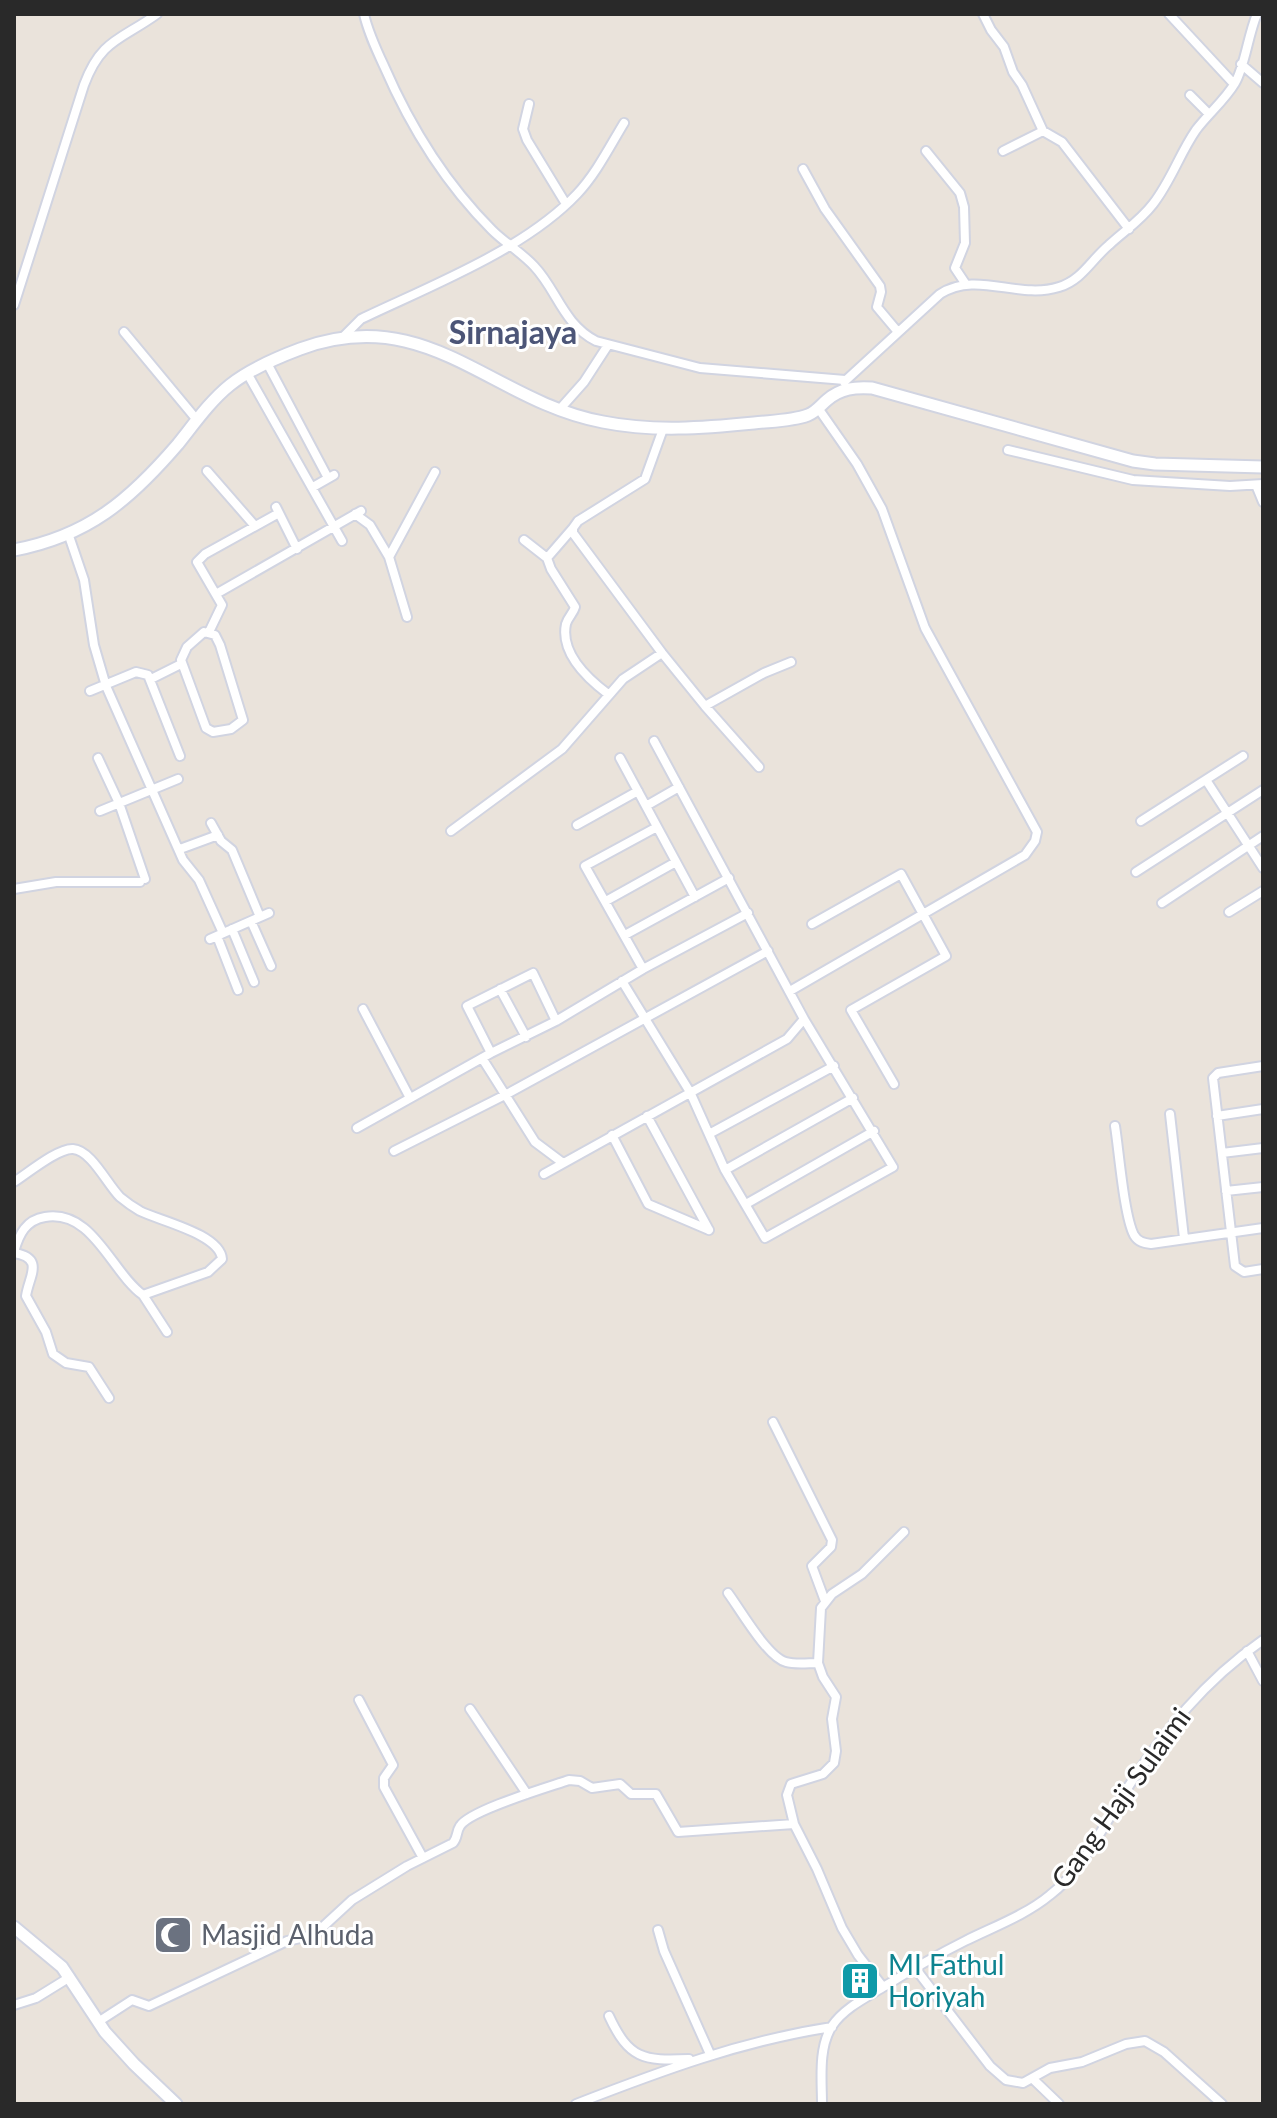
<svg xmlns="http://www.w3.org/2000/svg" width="1277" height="2118" viewBox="0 0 1277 2118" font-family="Lato,sans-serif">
	<rect width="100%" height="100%" fill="#eae3db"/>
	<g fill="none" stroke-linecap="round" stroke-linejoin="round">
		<g stroke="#d1d4e1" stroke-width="12">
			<path id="street" d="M 364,14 C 368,32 376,49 384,66 C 410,126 445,183 492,230 C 505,243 521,252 534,266 C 557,290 563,324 596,341 L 700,368 L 845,380
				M 983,14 L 991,30 L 1004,47 L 1013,72 L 1022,85 L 1043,131 L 1062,142 L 1129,229
				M 1169,14 L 1234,84
				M 1241,64 L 1263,83
				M 1190,95 L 1209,114
				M 529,104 L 523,129 L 527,140 L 566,204
				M 926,151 L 960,193 L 964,207 L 965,243 L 955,268 L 965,283
				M 1003,151 L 1043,131
				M 803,169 L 825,209 L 880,286 L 881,292 L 877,307 L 898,332
				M 14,305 L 84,85 C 101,39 121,40 157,14
				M 124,332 L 197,420
				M 342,338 L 361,319 C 430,286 524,250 577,194 C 596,174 610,146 624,123
				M 267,363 L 328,478
				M 247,373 L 342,541
				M 844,382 L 940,294 C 977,270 1018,300 1059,287 C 1082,280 1091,260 1109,245 C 1124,231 1140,221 1153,204 C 1171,181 1180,153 1196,130 C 1208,114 1225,100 1235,83 C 1245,66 1248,35 1257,14
				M 560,409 L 584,382 L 608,345
				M 663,429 L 645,479 L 578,521 L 573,528 L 573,533 L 662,653 L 705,706 L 759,767
				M 1008,450 L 1133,480 L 1230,486 L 1263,484
				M 207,471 L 255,526
				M 1256,485 L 1263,502
				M 313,487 L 334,475
				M 276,507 L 297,549
				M 355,514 L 370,525 L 389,557
				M 69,536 L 84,580 L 94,645 L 106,686 L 183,860 L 199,880 L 223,933
				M 524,540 L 547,558 L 551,569 L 575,607 C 573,614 568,617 566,624 C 560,653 588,679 608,694
				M 547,558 L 573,528
				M 216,594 L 361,511
				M 407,617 L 389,557 L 435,472
				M 204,632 L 215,635 L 220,645 L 243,720 L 231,729 L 213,732 L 206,728 L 181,660 L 187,647 Z
				M 209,632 L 222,605 L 197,562 L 205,554 L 279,513
				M 151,679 L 181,664
				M 90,691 L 136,672 L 148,675 L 180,756
				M 705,706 L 764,673 L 791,662
				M 98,758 L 119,803 L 145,879
				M 620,758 L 695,897
				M 1206,780 L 1263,868
				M 646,806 L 679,787
				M 100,811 L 178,779
				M 1141,821 L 1243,756
				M 211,823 L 221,841 L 232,850 L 260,917
				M 577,825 L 638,791
				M 451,831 L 562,749 L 623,679 L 662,653
				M 180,849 L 218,835
				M 1136,872 L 1263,790
				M 14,889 L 56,882 L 140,882
				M 606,901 L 676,862
				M 1162,903 L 1263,836
				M 1229,912 L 1263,891
				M 251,921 L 271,966
				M 812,924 L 901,874 L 946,956 L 851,1010 L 894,1084
				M 232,929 L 254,982
				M 625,935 L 729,878
				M 217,936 L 238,990
				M 210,939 L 269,913
				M 643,969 L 585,866 L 657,827
				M 622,981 L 690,1092 L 725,1170 L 765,1238 L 893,1167 L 804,1019
				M 500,989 L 526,1037
				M 790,991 L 1025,855 L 1035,841 L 1037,832 L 925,628 L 882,509 L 857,464 L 818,408
				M 363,1009 L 410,1098
				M 491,1053 L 467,1006 L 533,973 L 556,1021
				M 482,1058 L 535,1142 L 563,1163
				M 1263,1066 L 1218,1073 L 1213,1078 L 1235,1266 L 1244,1272 L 1263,1269
				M 1170,1114 L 1184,1238
				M 647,1116 L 709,1230
				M 1217,1116 L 1263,1109
				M 1115,1126 C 1119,1151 1124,1216 1134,1235 C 1138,1242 1144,1243 1151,1244 L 1263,1228
				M 357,1128 L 491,1053 L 556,1021 L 643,969 L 748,913
				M 709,1134 L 834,1066
				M 612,1135 L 648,1204 L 709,1230
				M 394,1151 L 505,1095 L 768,951
				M 1222,1153 L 1263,1148
				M 725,1170 L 853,1098
				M 544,1174 L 787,1039 L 804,1019 L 654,741
				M 14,1182 C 28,1173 58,1148 73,1149 C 91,1150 107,1184 120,1197 C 126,1202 133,1207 140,1211 C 160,1221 220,1234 222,1259 L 208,1272 L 143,1295 C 111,1272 93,1209 45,1217 C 26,1220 19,1234 14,1252
				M 1226,1191 L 1263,1187
				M 746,1204 L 874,1131
				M 14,1253 C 45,1258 29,1276 26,1296 L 46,1332 L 53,1354 L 66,1363 L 89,1367 L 109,1398
				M 143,1295 L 167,1332
				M 773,1422 L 832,1540 L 831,1547 L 812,1566 L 825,1601
				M 728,1593 C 740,1609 767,1657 786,1662 C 796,1665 808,1663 818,1663
				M 1247,1651 L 1263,1681
				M 359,1700 L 393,1765 L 384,1778 L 384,1787 L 423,1858
				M 470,1709 L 527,1794
				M 658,1930 L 664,1951 L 710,2054
				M 915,1968 L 990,2066 L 1006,2080 L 1023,2083 L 1050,2068 L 1082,2062 L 1126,2044 L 1145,2041 L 1164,2052 L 1222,2104
				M 883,1987 L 858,1955 L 842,1928 L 817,1869 L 794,1824 L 787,1795 L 791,1784 L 823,1774 L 834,1763 L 836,1751 L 832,1719 L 836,1697 L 823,1677 L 818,1663 L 821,1608 L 832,1594 L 862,1574 L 904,1532
				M 14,2005 L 36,1998 L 70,1977
				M 609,2016 C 629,2059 643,2061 689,2059
				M 98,2022 L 132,2000 L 149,2006 L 287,1941 L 314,1935 L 352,1900 L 407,1866 L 453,1843 C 458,1837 456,1832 460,1826 C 470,1810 549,1787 569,1780 L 580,1781 L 592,1788 L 620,1784 L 631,1794 L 656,1794 L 678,1832 L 794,1824
				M 1033,2079 L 1059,2104
				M 576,2104 C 661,2071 741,2041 832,2027
				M 822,2104 C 822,2080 818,2048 832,2026 C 844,2008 867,1997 885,1986 C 911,1970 937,1955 965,1941 C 993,1927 1026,1915 1050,1895 C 1083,1870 1103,1826 1125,1792 C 1163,1732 1204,1681 1263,1640"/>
		</g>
		<g stroke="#d1d4e1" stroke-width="15">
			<path id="secondary" d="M 14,550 C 88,536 130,500 178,444 C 194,424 210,401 230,385 C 250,369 276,358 300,349 C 428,302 490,401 603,422 C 653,432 704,428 754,423 C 771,421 792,421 808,415 C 816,412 821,405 827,400 C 841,388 855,387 872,388 L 1133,461 L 1155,464 L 1263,467
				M 14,1927 L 62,1967 L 105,2032 L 134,2064 L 176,2104"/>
		</g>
		<use href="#street" stroke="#fff" stroke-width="8"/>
		<use href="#secondary" stroke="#fff" stroke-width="11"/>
	</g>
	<defs>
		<g id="mosque-square" transform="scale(2)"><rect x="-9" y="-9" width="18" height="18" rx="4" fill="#6b7280" stroke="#fff"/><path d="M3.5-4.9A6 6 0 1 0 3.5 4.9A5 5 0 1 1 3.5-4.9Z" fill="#fff"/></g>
		<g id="building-square" transform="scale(2)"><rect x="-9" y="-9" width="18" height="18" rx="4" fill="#0f9aa8" stroke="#fff"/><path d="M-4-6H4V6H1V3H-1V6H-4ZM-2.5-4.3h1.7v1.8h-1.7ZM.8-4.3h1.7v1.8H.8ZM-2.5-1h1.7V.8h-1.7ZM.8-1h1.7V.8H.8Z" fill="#fff"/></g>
	</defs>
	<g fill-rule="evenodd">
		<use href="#mosque-square" x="173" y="1935"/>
		<use href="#building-square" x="860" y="1981"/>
	</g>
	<g text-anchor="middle" stroke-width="6" stroke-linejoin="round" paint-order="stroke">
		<g font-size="28" fill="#292929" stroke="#fff">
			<text transform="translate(1121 1798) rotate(-54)" y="10">Gang Haji Sulaimi</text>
		</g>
		<g font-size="28" fill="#5b616d" stroke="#fff" text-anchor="start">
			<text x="201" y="1945">Masjid Alhuda</text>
		</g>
		<g font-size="28" fill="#0d838f" stroke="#fff" text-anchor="start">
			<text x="888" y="1975">MI Fathul<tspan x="888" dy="32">Horiyah</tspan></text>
		</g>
		<g font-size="32" font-weight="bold" fill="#4c5577" stroke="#fff">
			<text x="513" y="344">Sirnajaya</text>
		</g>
	</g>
	<rect width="1277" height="2118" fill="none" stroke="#292929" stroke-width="32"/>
</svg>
